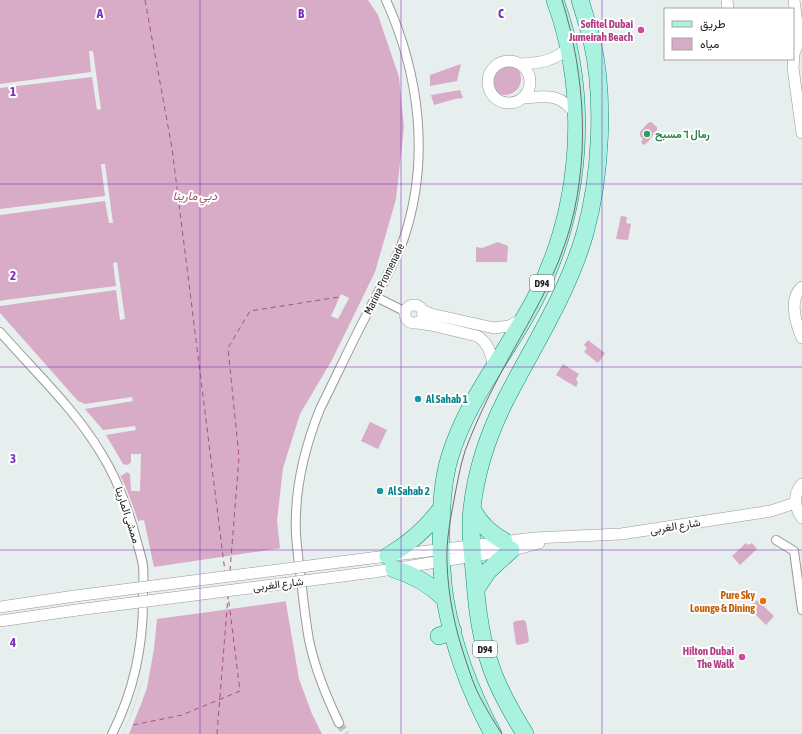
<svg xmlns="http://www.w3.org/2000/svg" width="802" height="734" viewBox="0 0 802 734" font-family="'Asap Condensed',Vazirmatn,sans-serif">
	<rect width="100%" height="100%" fill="#e6efed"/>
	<path fill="#d8abc6" d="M 0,0 L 368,0 L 378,15 L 399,77 L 404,127 L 396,199 L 375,272 L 332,360 L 300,414 L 283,468 L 277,521 L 286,603 L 299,679 L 312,714 L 322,734 L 123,734 C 132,712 140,691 145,668 C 162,588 142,497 94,431 C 82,415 68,400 54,386 C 36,366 18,347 0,328 Z
		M489 79a16 16 0 1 1 32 0a16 16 0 1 1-32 0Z
		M 461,64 L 457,81 L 430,86 L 430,75 Z
		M 460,90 L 463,98 L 455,99 L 434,105 L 431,95 Z
		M 651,122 L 657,127 L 657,130 L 647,143 L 643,145 L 641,142 L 643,139 L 640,136 L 640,132 L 648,123 Z
		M 621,216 L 627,217 L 626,223 L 631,224 L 628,240 L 616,239 Z
		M 498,242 L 508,246 L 507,262 L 476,262 L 476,247 L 482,248 Z
		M 588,340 L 605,353 L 598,363 L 584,352 L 587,348 L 584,345 Z
		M 563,364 L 579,374 L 576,379 L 578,383 L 576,387 L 556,375 Z
		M 370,422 L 387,430 L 378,449 L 361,441 Z
		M 746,543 L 748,545 L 752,543 L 757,549 L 740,565 L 732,556 Z
		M 757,600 L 774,616 L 766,625 L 749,608 Z
		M 524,620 L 526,622 L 529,641 L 527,643 L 518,645 L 516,644 L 513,623 L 515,621 Z"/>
	<path fill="#e6efed" d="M 89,51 L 93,51 L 101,109 L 97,110 L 92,77 L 0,88 L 0,84 L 91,72 Z
		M 101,164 L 105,164 L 113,223 L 109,223 L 105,201 L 0,215 L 0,209 L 105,196 Z
		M 117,262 L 125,319 L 120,320 L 116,290 L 0,306 L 0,301 L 5,300 L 116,286 L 113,263 Z
		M 341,294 L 349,298 L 338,319 L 331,316 Z
		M 0,313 L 78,401 L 85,404 L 132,397 L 133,401 L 85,409 L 103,430 L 135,426 L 136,430 L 106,435 L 123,464 L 128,465 L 131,462 L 131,454 L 141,454 L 140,491 L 131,491 L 130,474 L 127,472 L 121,476 L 106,450 L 87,422 L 0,328 Z
		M 144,520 L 154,567 L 282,548 L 288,601 L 157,619 L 154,649 L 147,688 L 141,704 L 129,734 L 123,734 L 134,707 L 142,681 L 149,641 L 151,620 L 149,620 L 146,568 L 148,568 L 138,521 Z"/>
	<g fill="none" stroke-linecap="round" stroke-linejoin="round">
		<path stroke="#a55570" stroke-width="1" stroke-dasharray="5 4" stroke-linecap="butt" d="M 145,0 L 172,148 L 225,572
			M 230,571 L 239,457 L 228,348 L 250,311 L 339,297
			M 133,725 L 182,715 L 240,691 L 228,595
			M 217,734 L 228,596"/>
		<path stroke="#bec5c4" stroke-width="8" stroke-dasharray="8 4" stroke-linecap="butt" d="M 339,723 L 346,734"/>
		<g stroke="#999" stroke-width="10">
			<path id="pedestrian" d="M 376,297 L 406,312
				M 0,332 C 34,371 74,408 101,453 C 118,480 129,511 137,542 C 139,550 142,558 143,566 C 144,575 143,584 143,593 C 144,642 134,691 112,734
				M 776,540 L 794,551 L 802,610
				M 339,723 C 326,696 315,669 309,640 C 306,623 304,606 302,588 C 300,570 297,552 296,534 C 294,491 304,449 320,409 C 336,377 351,344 368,312 C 380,287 395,264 404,238 C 430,160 420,75 386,0"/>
		</g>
		<g stroke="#999" stroke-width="12">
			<path id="minor" d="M 727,0 L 728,9
				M 794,0 L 799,40 L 794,54 L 793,68 L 802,133
				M488 82a21 21 0 1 1 42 0a21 21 0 1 1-42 0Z
				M 521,64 C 540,63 555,61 569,47
				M 524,98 C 548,96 561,93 576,115
				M 802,287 C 788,298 796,324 802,338
				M405 314a9 9 0 1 1 18 0a9 9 0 1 1-18 0Z
				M 422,310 L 431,314 L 494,328 L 509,326 L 523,319
				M 417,323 L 431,325 L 477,336 C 489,343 491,354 494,368
				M 802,484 C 793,494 794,507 802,518
				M 371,558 L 534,538 L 621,534 L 771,511 L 795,503
				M 374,572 L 517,549 L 539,543
				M 0,607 L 75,596
				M 0,621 L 77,610"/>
		</g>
		<g stroke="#0f8b76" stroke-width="18">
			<path id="primary" d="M 472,508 C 479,523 489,533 504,541
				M 388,556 C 409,544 426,529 441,509
				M 394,569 C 414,575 430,584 445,599
				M 476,589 L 488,571 L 511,550
				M 439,636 L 453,631
				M 493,734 C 471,693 453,645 445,599 C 442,579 441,557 441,537 C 441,510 442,482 450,456 C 468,398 508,351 535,299 C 582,208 590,96 555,0
				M 525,734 C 511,711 497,687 489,661 C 480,635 477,608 475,581 C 473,557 469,532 472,508 C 476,472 489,433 505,401 C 533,346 568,293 585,233 C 601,176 605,98 592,41 C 589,27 584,14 580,0"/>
		</g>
		<use href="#pedestrian" stroke="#fff" stroke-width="8"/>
		<use href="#minor" stroke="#fff" stroke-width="11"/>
		<use href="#primary" stroke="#a8f2df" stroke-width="17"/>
		<path stroke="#6d6d6d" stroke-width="1" d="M 502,734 C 494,722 487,710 480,697 C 474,686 470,673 466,661 C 455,629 448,596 447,562 C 446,542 450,521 454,500 C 457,484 460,467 465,451 C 472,432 481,412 490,394 C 515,343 548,296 566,241 C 591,165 586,76 562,0"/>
		<g stroke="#999" stroke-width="12" stroke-linecap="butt">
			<path id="minor-bridge" d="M 75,596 L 371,558
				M 77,610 L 374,572"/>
		</g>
		<use href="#minor-bridge" stroke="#fff" stroke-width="11"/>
	</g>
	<path fill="none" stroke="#7b2cbf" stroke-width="1" stroke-opacity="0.55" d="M 200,0 L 200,734M 401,0 L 401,734M 602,0 L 602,734M 0,184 L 802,184M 0,367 L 802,367M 0,550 L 802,550"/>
	<g fill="#d1479c" stroke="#fff" stroke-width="1.5">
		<circle cx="641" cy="30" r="4"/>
		<circle cx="742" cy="657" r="4"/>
	</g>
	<circle fill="#2e9e5b" stroke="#fff" stroke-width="1.5" cx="647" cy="134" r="4"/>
	<g fill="#0f9aa8" stroke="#fff" stroke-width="1.5">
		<circle cx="418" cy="399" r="4"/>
		<circle cx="380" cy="491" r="4"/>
	</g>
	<circle fill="#e8710a" stroke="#fff" stroke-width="1.5" cx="763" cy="601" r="4"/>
	<g text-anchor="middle" stroke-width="4" stroke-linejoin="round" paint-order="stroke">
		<g fill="#fff" stroke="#626262" stroke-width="1">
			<rect x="530" y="275" width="24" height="16" rx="3"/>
			<rect x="473" y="641" width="24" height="16" rx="3"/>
		</g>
		<g font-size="10" font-weight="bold" fill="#1f1f1f">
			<text x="542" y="287">D94</text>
			<text x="485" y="653">D94</text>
		</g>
		<g font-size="11" font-weight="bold" fill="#b23c85" stroke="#fff" text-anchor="end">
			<text x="633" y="28">Sofitel Dubai<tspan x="633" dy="13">Jumeirah Beach</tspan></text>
			<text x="734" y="655">Hilton Dubai<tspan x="734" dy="13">The Walk</tspan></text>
		</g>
		<g font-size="11" font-weight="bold" fill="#27864d" stroke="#fff" text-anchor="start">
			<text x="655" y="138">رمال ٦ مسبح</text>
		</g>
		<g font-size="11" fill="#1f1f1f" stroke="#fff">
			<text transform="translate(384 279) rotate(-64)" y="4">Marina Promenade</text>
			<text transform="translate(128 515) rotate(72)" y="4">ممشى المارينا</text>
			<text transform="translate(675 526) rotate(-9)" y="4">شارع الغربى</text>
			<text transform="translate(278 584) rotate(-7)" y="4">شارع الغربى</text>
		</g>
		<g font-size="11" font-weight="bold" fill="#0d838f" stroke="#fff" text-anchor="start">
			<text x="426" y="403">Al Sahab 1</text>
			<text x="388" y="495">Al Sahab 2</text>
		</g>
		<g font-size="11" font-weight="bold" fill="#c56008" stroke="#fff" text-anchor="end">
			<text x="755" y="599">Pure Sky<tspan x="755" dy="13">Lounge &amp; Dining</tspan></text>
		</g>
		<g font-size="12" font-style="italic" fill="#a55570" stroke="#fff">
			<text x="195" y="200">دبي مارينا</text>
		</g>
	</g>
	<g font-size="13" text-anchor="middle" font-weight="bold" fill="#7b2cbf" stroke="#fff" stroke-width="4" stroke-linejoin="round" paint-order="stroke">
		<text x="100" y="18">A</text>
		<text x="301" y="18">B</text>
		<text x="501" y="18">C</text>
		<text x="13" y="96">1</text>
		<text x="13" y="280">2</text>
		<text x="13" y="463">3</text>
		<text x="13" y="647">4</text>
	</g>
	<rect x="664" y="8" width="130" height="52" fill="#ffffff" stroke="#a5a5a5"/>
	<rect x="672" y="21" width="20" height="6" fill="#a8f2df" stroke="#a5a5a5"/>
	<text x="700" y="28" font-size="12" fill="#1f1f1f">طريق</text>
	<rect x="672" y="38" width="20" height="12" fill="#d8abc6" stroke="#a5a5a5"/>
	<text x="700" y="48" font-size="12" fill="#1f1f1f">مياه</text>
</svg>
